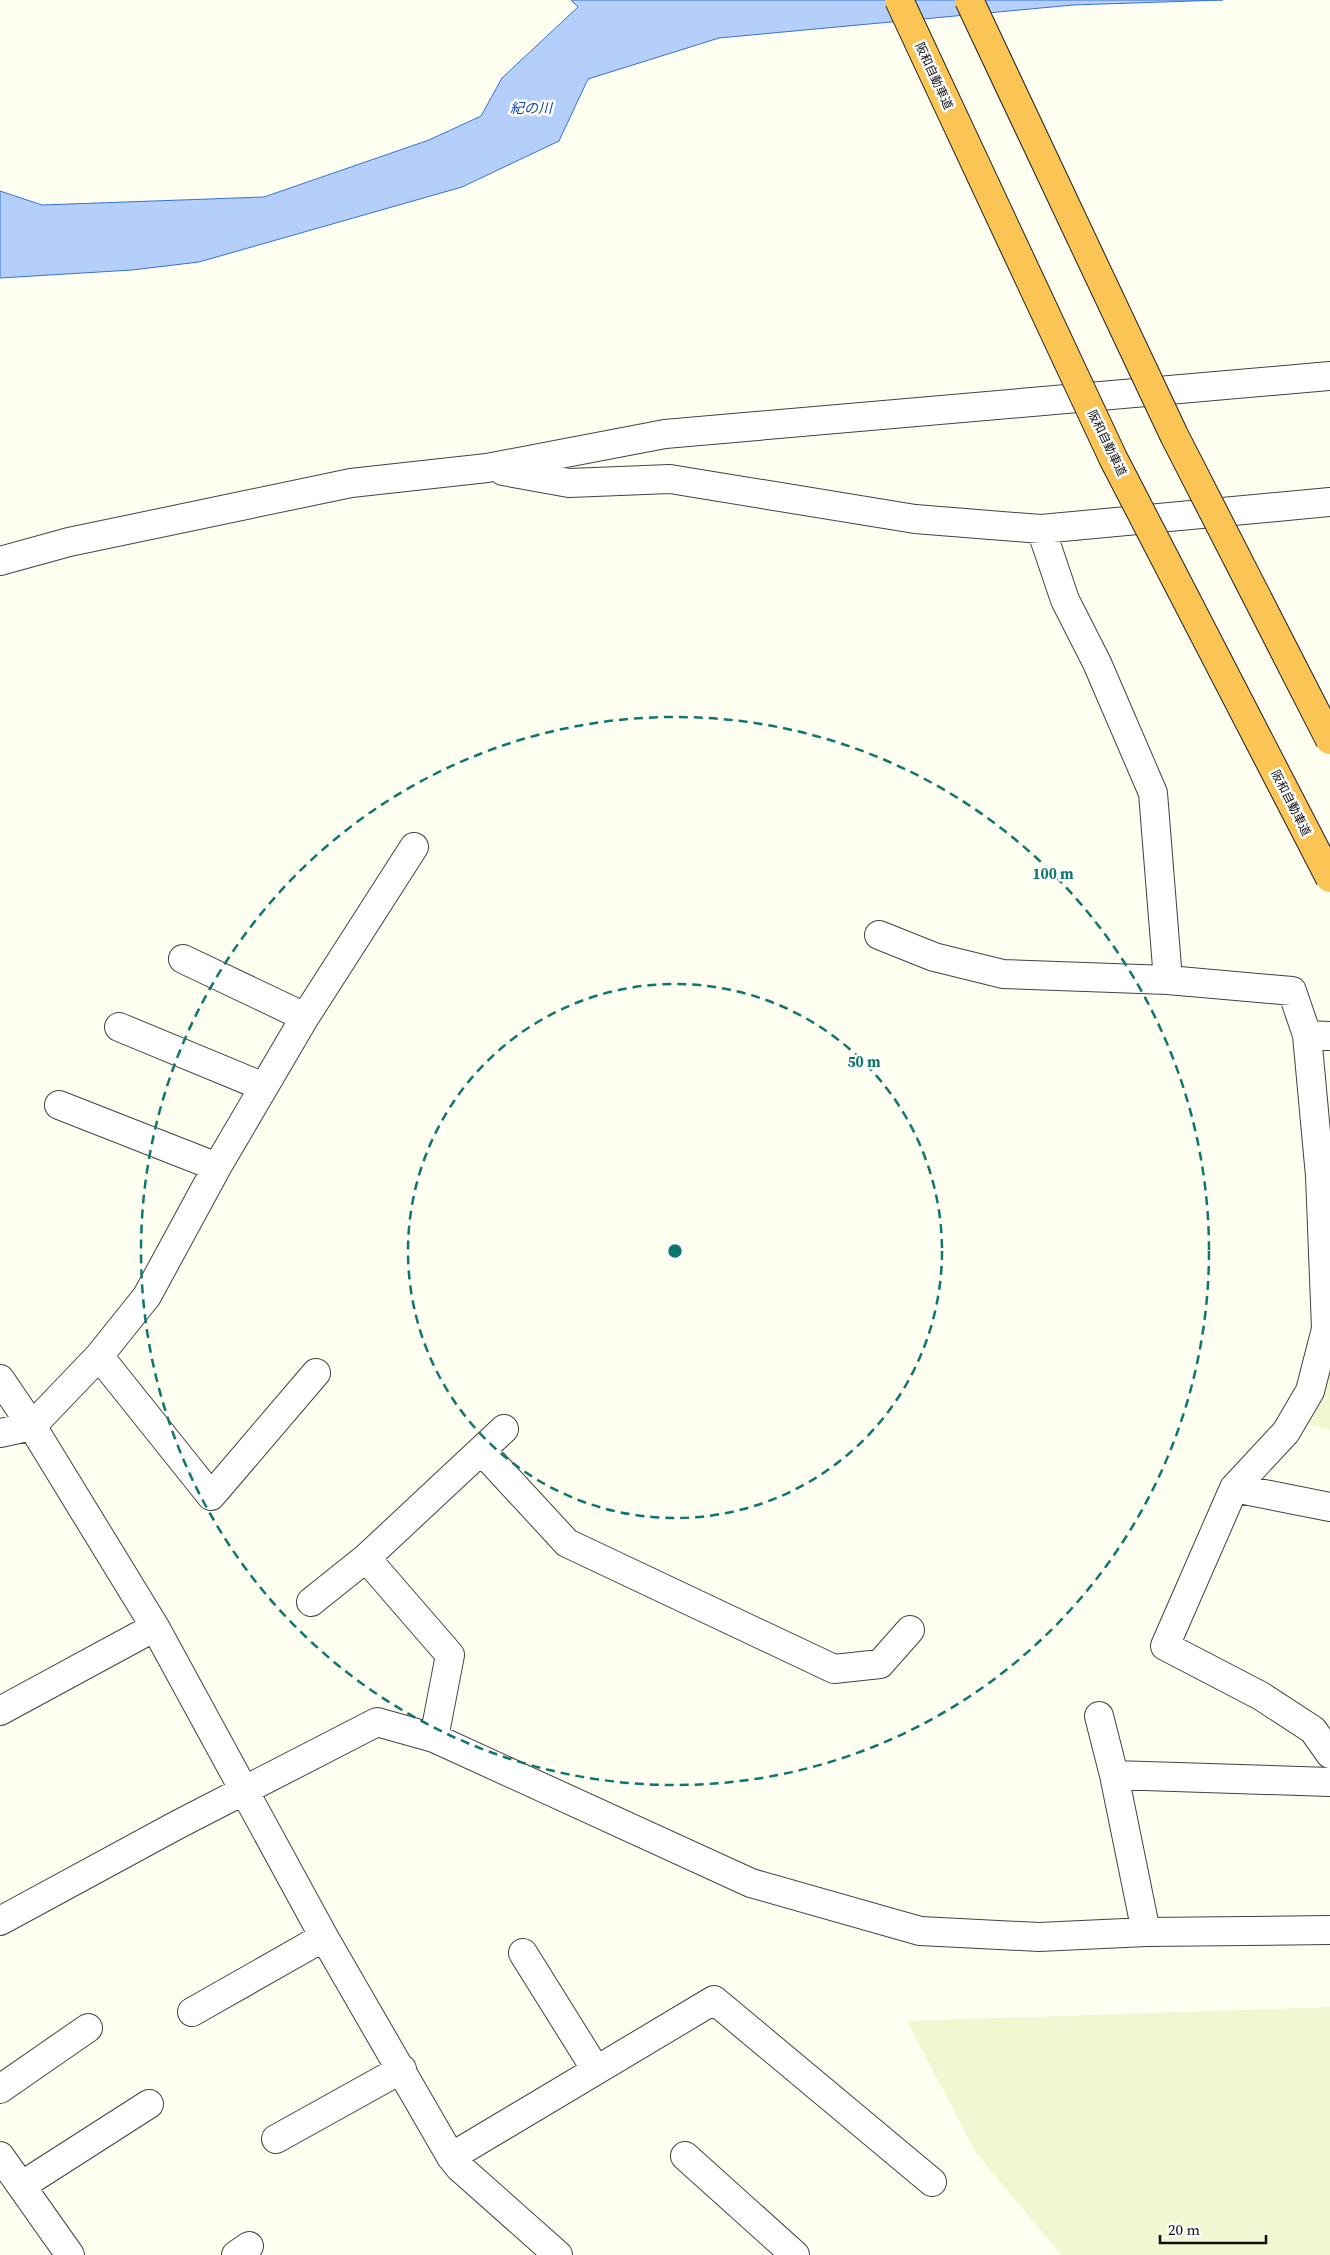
<svg xmlns="http://www.w3.org/2000/svg" width="1330" height="2255" viewBox="0 0 1330 2255" font-family="'Source Serif 4','Noto Sans JP',serif">
	<rect width="100%" height="100%" fill="#fffff1"/>
	<path fill="#f1f7d0" d="M 1330,1360 L 1330,1430 L 1304,1423 Z
		M 1330,2007 L 1330,2255 L 1061,2255 L 976,2153 L 907,2021 Z"/>
	<path fill="#b4cff9" stroke="#3772d3" d="M 571,0 L 1223,0 L 1073,5 L 719,38 L 588,79 L 559,141 L 462,187 L 199,262 L 132,270 L 0,278 L 0,191 L 42,205 L 264,197 L 429,140 L 481,116 L 502,78 L 578,7 Z"/>
	<g fill="none" stroke-linecap="round" stroke-linejoin="round">
		<g stroke="#424242" stroke-width="30">
			<path id="street" d="M 503,471 L 569,483 L 670,479 L 915,519 L 1041,529 L 1330,502
				M 1041,529 L 1065,600 L 1097,663 L 1153,793 L 1168,980 L 1292,991 L 1307,1035 L 1320,1176 L 1326,1329 L 1310,1391 L 1286,1432 L 1234,1488 L 1165,1646 L 1261,1696 L 1313,1730 L 1330,1754
				M 0,561 L 69,542 L 351,483 L 487,468 L 665,434 L 1330,376
				M 879,935 L 934,957 L 1003,974 L 1168,980
				M 183,959 L 305,1017
				M 119,1027 L 264,1087
				M 1307,1035 L 1330,1036
				M 59,1105 L 217,1167
				M 99,1356 L 211,1496 L 316,1373
				M 0,1379 L 32,1426 L 155,1627 L 324,1937 L 451,2157 L 459,2167 L 558,2255
				M 0,1433 L 32,1426 L 99,1356 L 147,1296 L 217,1167 L 305,1017 L 414,847
				M 482,1451 L 567,1543 L 834,1669 L 880,1664 L 910,1630
				M 1234,1488 L 1330,1507
				M 366,1558 L 450,1655 L 434,1738
				M 311,1602 L 366,1558 L 504,1429
				M 0,1711 L 155,1627
				M 1099,1716 L 1114,1775 L 1146,1932
				M 1114,1775 L 1330,1782
				M 0,1921 L 177,1825 L 377,1722 L 434,1738 L 751,1883 L 920,1931 L 1039,1937 L 1146,1932 L 1330,1930
				M 523,1953 L 596,2070
				M 192,2012 L 324,1937
				M 0,2089 L 88,2028
				M 276,2139 L 402,2069
				M 0,2156 L 70,2255
				M 685,2156 L 795,2255
				M 451,2157 L 714,2000 L 932,2182
				M 21,2186 L 149,2104
				M 236,2255 L 249,2246"/>
		</g>
		<use href="#street" stroke="#fff" stroke-width="28"/>
		<g stroke="#202020" stroke-width="30" stroke-linecap="butt">
			<path id="highway-bridge" d="M 899,0 L 1113,458 L 1330,878
				M 969,0 L 1174,435 L 1330,740"/>
		</g>
		<use href="#highway-bridge" stroke="#fac555" stroke-width="28"/>
	</g>
	<g fill="none" stroke="#0f766e" stroke-width="2.5" stroke-dasharray="9 6">
		<circle cx="675" cy="1251" r="267"/>
		<circle cx="675" cy="1251" r="534"/>
	</g>
	<g text-anchor="middle" stroke-width="5" stroke-linejoin="round" paint-order="stroke">
		<g font-size="12" fill="#0f0f0f" stroke="#fff">
			<text transform="translate(934 76) rotate(65)" y="4">阪和自動車道</text>
			<text transform="translate(1107 443) rotate(64)" y="4">阪和自動車道</text>
			<text transform="translate(1291 803) rotate(63)" y="4">阪和自動車道</text>
		</g>
		<g font-size="14" font-style="italic" fill="#1245a7" stroke="#fff">
			<text x="531" y="113">紀の川</text>
		</g>
	</g>
	<circle cx="675" cy="1251" r="8" fill="#0f766e" stroke="#fff" stroke-width="2.5"/>
	<g font-size="15" text-anchor="middle" font-weight="bold" fill="#0f766e" stroke="#fff" stroke-width="5" stroke-linejoin="round" paint-order="stroke">
		<text x="1053" y="879">100 m</text>
		<text x="864" y="1067">50 m</text>
	</g>
	<path d="M1160 2235v8h106v-8" fill="none" stroke="#0f0f0f" stroke-width="2.5"/>
	<text x="1168" y="2235" font-size="15" fill="#0f0f0f" stroke="#ffffff" stroke-width="4" paint-order="stroke">20 m</text>
</svg>
